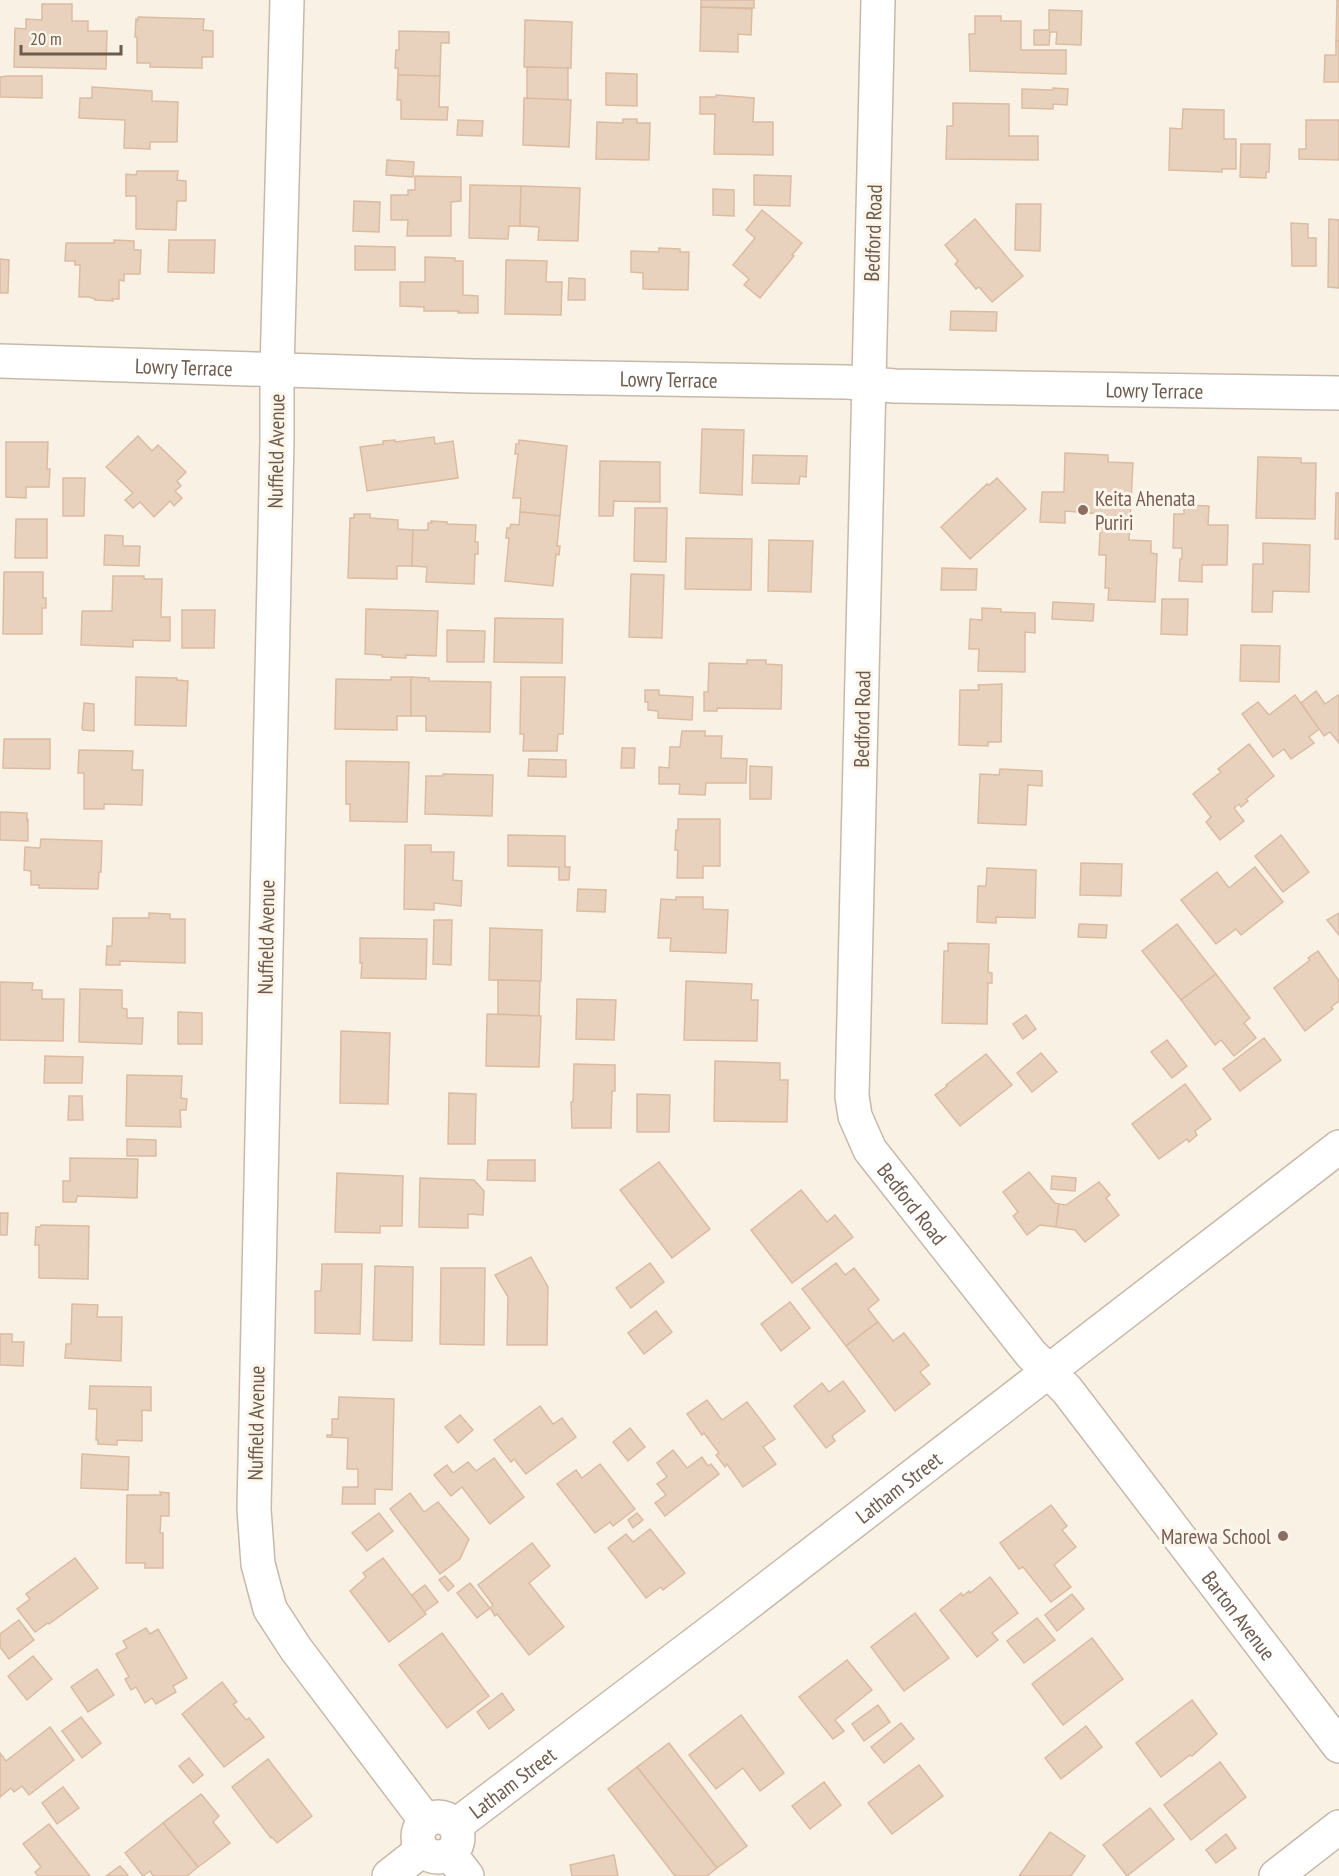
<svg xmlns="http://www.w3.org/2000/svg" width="1339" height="1876" font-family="'PT Sans Narrow',sans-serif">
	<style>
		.building { fill: #e8d2bd; stroke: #dbbca2; stroke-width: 1.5 }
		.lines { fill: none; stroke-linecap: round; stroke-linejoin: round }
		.street-casing { stroke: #c6b9aa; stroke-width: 36 }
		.secondary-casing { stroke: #c8b9a8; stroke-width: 36 }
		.street { stroke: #fff; stroke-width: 33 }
		.secondary { stroke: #fff; stroke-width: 33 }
		.education-dot { fill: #8d6e63; stroke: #fcf6ea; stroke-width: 2 }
		.labels { text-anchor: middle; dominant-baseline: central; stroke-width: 6; stroke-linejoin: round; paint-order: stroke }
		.street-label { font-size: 21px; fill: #6e5b4d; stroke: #fcf6ea }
		.education-label { font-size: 21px; fill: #785e54; stroke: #fcf6ea; text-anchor: start }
	</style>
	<rect width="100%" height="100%" fill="#f9f2e4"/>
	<g class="building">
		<path d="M701 0H754V8L701 7Z"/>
		<path d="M1337 0H1339V41H1336Z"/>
		<path d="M42 4H72V21H88V31H107L106 69 14 67 15 28 26 29V19L42 20Z"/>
		<path d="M701 7 752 9 751 35 738 34V52L700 51Z"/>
		<path d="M1049 10 1082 11 1081 45 1056 44 1057 32H1050L1049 45H1034V30H1049Z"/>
		<path d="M975 16H1001V21H1021V50H1066V74L970 71 969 34H975Z"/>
		<path d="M138 17 204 19 203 30 213 31V57H202V68L150 67V63H137V37H135L136 19 138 20Z"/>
		<path d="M525 20 572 22 571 68 524 67Z"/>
		<path d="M399 31 449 32V43H441L440 76 398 75V68H395L396 50H399Z"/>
		<path d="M1336 41H1339V82H1324L1325 55H1336Z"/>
		<path d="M527 67 568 68V100L527 99Z"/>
		<path d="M606 73 637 74V106L606 105Z"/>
		<path d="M398 75 440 76 439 107H448L447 120 401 119V100H397Z"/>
		<path d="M8 76H42V98L0 97V77Z"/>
		<path d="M92 87 152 91V101L178 102 177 142H150V149L124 148 125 120 79 118 80 98H92Z"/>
		<path d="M1053 88 1068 89 1067 105 1053 104V109L1022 108V89L1053 90Z"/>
		<path d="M716 95 754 98 753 122H773V155L714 154 715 114H700V97H716Z"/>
		<path d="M524 98 571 100 569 147 523 145Z"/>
		<path d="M953 103 1009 104V136H1038V160L946 159 947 126H953Z"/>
		<path d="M1183 109 1224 110V139H1236V169H1222V172L1169 170 1170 128 1182 129Z"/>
		<path d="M623 119H637V123H650L649 160 596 159 597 122 623 123Z"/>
		<path d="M458 120 483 121 482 136 457 135Z"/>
		<path d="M1306 120H1339V160L1299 159V149H1306Z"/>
		<path d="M1241 144H1270L1269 172H1266V178L1240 177Z"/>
		<path d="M387 160 414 162 413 177 386 175Z"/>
		<path d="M137 171H178L177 180 186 181V201H177L176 230 136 229V196H126V174L136 175Z"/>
		<path d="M754 175 791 176 790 206 754 205Z"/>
		<path d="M415 176 461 177V201L451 202V236H407L408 220H391V195H408V190H415Z"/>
		<path d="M470 185 521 186 520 226H509L508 239 469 238Z"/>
		<path d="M521 186 580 188 578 241 538 240 539 227 520 226Z"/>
		<path d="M713 189 734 190V216L713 215Z"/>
		<path d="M354 201 380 202 379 232 353 231Z"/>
		<path d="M1016 204H1041L1040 251 1015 250Z"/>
		<path d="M762 210 802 243 792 255 794 256 760 298 744 285 749 279 733 265 755 238 746 230Z"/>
		<path d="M975 219 1023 276 992 302 979 287 976 289 955 264 958 261 945 245Z"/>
		<path d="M1329 219 1339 220V288L1328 287Z"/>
		<path d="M1291 223 1308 224V238H1316V266H1292Z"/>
		<path d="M114 240 134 241V250H141L140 274H124V281L119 280V299H112L113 301 95 300V299L89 297H79L80 265H75V261H65L66 243H114Z"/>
		<path d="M169 240H215L214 273 168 272Z"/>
		<path d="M355 246 395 247V270H355Z"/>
		<path d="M659 248 680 249V252H689L688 290 643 289V273L631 272V251L659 252Z"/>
		<path d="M425 257 455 258V261H463V295L478 296V313H458L459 311H424V307L400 306V282H425Z"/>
		<path d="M0 259 9 260 8 293H0Z"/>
		<path d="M506 260 547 261 546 282H562L561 315 505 314Z"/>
		<path d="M569 278 585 279V300H568Z"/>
		<path d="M951 311 997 312 996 331 950 330Z"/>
		<path d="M702 429 744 430 742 495 700 493Z"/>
		<path d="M138 436 152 451 158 445 186 472 177 481 181 486 175 491 182 498 174 506 170 501 154 517 140 502 133 508 125 500 133 493 106 467Z"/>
		<path d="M434 437 435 444 453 441 458 478 367 491 360 447 383 444V441L395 440V442Z"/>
		<path d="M519 440 567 446 560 516 520 512 521 498H513L518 454H515L516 444H519Z"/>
		<path d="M6 442H48L47 469H50L49 487H26V498L6 497Z"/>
		<path d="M1065 453 1108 455V462L1133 463 1129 540 1151 541V553L1157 554 1155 602 1108 600 1109 588H1105L1106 555H1099L1101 514 1065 511V523L1040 522 1042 492H1064Z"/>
		<path d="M753 455 807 456 806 477 800 476 799 484 752 483Z"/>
		<path d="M1258 457 1301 458V463H1316L1315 519 1256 518Z"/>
		<path d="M600 461 660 462V502L614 501 613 516H599Z"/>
		<path d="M63 478H85L84 516H63Z"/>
		<path d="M997 478 1026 509 970 559 941 527 987 484 989 485Z"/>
		<path d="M1336 493H1339V539H1335Z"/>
		<path d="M1184 505 1209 506 1208 525H1228L1227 565H1202V582L1179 581 1180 559H1182V548H1173L1174 514H1184Z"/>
		<path d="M635 508H667L666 562 634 561Z"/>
		<path d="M520 512 560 516 557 546H560L559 555 556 554 553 586 505 581 509 538H506L507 528H510L511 524 519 525Z"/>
		<path d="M354 514H370V518L398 520V529L413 530 412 566H397V579L348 578 350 518H354Z"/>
		<path d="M16 519H47V558H15Z"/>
		<path d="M431 521 447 522V524L476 525 475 542H478V554H475L474 584 426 582 427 567 412 566 413 530H428V523H432Z"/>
		<path d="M105 535 123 536V546H140L139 566 104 565Z"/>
		<path d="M686 538 752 539 751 590 685 589Z"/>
		<path d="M769 540 813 541 811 592 768 591Z"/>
		<path d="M1263 543 1310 545 1309 592 1273 591 1272 612H1252L1253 564H1263Z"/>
		<path d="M942 568 977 569 976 590H941Z"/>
		<path d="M4 572H43V598H46V608H42V634H3Z"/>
		<path d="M631 574 664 575 662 638 629 637Z"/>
		<path d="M113 576H144V579H162L161 617H170V641L133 640V647L81 645 82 611H112Z"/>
		<path d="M1162 599H1188L1187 635 1161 634Z"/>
		<path d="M1053 602 1094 604 1093 621 1052 619Z"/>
		<path d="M982 608 1001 609V612L1035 613V633L1025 632V672L978 671 979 649H969L970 619 982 620Z"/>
		<path d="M366 609 438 611 436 656 406 655V658L382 657V655L365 654Z"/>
		<path d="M182 610H215L214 648H182Z"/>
		<path d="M495 618 563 619 562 663 494 662Z"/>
		<path d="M447 630 485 631 484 662H447Z"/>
		<path d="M1241 645 1280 646 1279 682 1240 681Z"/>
		<path d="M747 660H766V664L782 665 781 709 717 708V711H704V692H708L709 663 747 664Z"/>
		<path d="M136 677 177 678V680L188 681 186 726 135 725Z"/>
		<path d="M391 677H411V716H397V730L335 729 336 679 391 680Z"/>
		<path d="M411 677 429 678V681L491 682 490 732 426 731V716H411Z"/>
		<path d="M521 677H565L563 734H558L557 751H523L524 734H520Z"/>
		<path d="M1002 684 1001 742H988V746L959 745 960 690H979L978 685Z"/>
		<path d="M645 690H659V695L693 697 692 720 658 718V711L648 710V702H645Z"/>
		<path d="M1316 691 1325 704 1338 695 1339 697V743L1330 732 1324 736 1301 703Z"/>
		<path d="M1295 695 1319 729 1309 737 1314 743 1291 759 1284 749 1273 757 1242 714 1258 702 1269 715Z"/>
		<path d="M84 703 94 704V731L83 730 82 728Z"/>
		<path d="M682 731H705V736H722L721 758 747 759 746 783H706L705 795 679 794 680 784H659V767L669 768 670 747H680Z"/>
		<path d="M4 739H50V769L3 768Z"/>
		<path d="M1249 744 1274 776 1246 799 1248 801 1241 807 1239 804 1234 808 1244 821 1220 840 1206 822 1211 817 1193 794 1221 772 1218 769Z"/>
		<path d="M622 748H635L634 768H621Z"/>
		<path d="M79 750 133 751 132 770H143L142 805 104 804V809H84V773H78Z"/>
		<path d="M529 759 566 760V777L528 776Z"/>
		<path d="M346 761 409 762 407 822 350 821V804H346Z"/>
		<path d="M750 766 772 767 771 799H750Z"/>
		<path d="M1000 769 1042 771V786L1028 785 1026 825 978 823 980 774 999 775Z"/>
		<path d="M443 774 493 775 492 816 425 814 426 776H443Z"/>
		<path d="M0 812 27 813V821L28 820V841L0 840Z"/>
		<path d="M678 819H720V866H703V878H677L678 850H675L676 830H678Z"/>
		<path d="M508 835 565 836V867H570L569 880H559V867L508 866Z"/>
		<path d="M1281 835 1309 872 1283 892 1255 856Z"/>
		<path d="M41 839 102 841 101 872H99L98 889 39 888V885H31V871L24 870 25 847 40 848Z"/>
		<path d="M405 845H431V852H454L453 880 462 881 461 906 434 903V910L404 909Z"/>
		<path d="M1081 863 1122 864 1121 896 1080 895Z"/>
		<path d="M1255 867 1283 902 1241 935 1236 929 1216 944 1181 900 1217 872 1229 888Z"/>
		<path d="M987 868 1036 870 1035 918 996 917V923L977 922 978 886H986Z"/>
		<path d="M578 889 606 890 605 912 577 911Z"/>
		<path d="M676 897H703V909L728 910 726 953 670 951 671 938H658L661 899 676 900Z"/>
		<path d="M149 913 170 914V919H185V963L120 961V965H106L107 946H112L113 918H149Z"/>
		<path d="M1339 913V935L1327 920Z"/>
		<path d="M434 920H452L451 965 433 964Z"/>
		<path d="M1079 924 1107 925 1106 938 1078 937Z"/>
		<path d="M1177 924 1216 974 1181 1000 1142 951Z"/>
		<path d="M490 928 542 930 541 981 489 980Z"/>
		<path d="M360 938 427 939 426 979 361 978 362 963H360Z"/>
		<path d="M948 943 989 944 988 972 992 973V983H988L987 1024 942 1023 944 951H948Z"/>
		<path d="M1318 951 1339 981V1001L1331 1007 1333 1009 1305 1031 1274 988 1310 960 1308 958Z"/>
		<path d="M1216 974 1250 1018 1244 1023 1256 1038 1234 1056 1221 1040 1215 1045 1181 1000Z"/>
		<path d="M498 980 540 981 539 1016 498 1014Z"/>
		<path d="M686 981 752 984 751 1000H758L757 1041 684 1040Z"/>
		<path d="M0 982 33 983 32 990H42V999H64L63 1041 0 1040Z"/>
		<path d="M80 989 122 990V1008L127 1009V1018H143L142 1044 79 1042Z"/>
		<path d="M577 999 616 1000 614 1040 576 1039Z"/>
		<path d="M178 1012 202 1013V1044H178Z"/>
		<path d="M487 1014 541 1016 539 1067 486 1066Z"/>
		<path d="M1026 1015 1036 1029 1023 1039 1013 1024Z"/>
		<path d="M341 1031 390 1033 388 1104 340 1103Z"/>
		<path d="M1264 1038 1281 1060 1240 1091 1223 1069Z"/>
		<path d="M1167 1040 1187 1066 1172 1078 1151 1052Z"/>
		<path d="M1041 1053 1057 1072 1032 1092 1017 1073Z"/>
		<path d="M986 1054 1012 1085 960 1126 935 1095 947 1086 946 1085Z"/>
		<path d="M45 1056 83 1057 82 1083H44Z"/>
		<path d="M715 1061 780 1063V1080H788L787 1122 714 1121Z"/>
		<path d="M574 1064 615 1065V1091H612L611 1128H572L571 1102H573Z"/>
		<path d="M127 1075 182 1076 181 1098 187 1099 186 1110H180L181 1127 126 1126Z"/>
		<path d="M1185 1084 1211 1119 1195 1131 1197 1135 1189 1142 1187 1139 1159 1159 1132 1124Z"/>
		<path d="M449 1093 476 1094 475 1144H448Z"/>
		<path d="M637 1094 670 1095 669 1132H637Z"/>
		<path d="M69 1096H82L83 1120H68Z"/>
		<path d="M127 1139 156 1140V1156H127Z"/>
		<path d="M70 1158 138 1159 137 1198 77 1196 76 1202H63V1181H70Z"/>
		<path d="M488 1160H535V1181L487 1180Z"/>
		<path d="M659 1162 710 1229 672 1258 620 1190Z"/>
		<path d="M1029 1172 1055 1203 1059 1204 1056 1227 1040 1225 1027 1235 1013 1216 1018 1212 1003 1192Z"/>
		<path d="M337 1173 403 1176 402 1226H380V1233L335 1232Z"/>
		<path d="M1052 1176 1076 1178 1075 1191 1051 1189Z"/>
		<path d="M420 1178 474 1180 484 1191 483 1215 468 1214V1228L419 1227Z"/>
		<path d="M1099 1182 1110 1195 1106 1198 1119 1215 1085 1242 1075 1230 1056 1227 1059 1204 1066 1205Z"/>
		<path d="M801 1190 827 1222 835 1215 853 1237 792 1283 751 1230Z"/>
		<path d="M0 1213H8L7 1235H0Z"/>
		<path d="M41 1225 89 1226 88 1279 39 1278V1245H35L36 1227H40Z"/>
		<path d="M531 1257 548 1287 547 1345H507L508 1297 495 1275Z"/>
		<path d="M650 1263 664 1282 631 1308 616 1288Z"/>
		<path d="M836 1263 845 1275 854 1268 879 1300 868 1309 878 1322 846 1346 802 1289Z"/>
		<path d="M322 1264H362L360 1334 315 1333V1291H321Z"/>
		<path d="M375 1266 413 1267 412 1341 373 1340Z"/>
		<path d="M441 1268H485L484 1345 440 1344Z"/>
		<path d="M790 1302 810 1328 781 1351 761 1324Z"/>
		<path d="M72 1304 98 1305 97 1317H122L121 1361 65 1358 66 1344H71Z"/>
		<path d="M656 1311 672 1332 644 1354 628 1333Z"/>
		<path d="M878 1322 893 1341 904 1333 929 1365 920 1372 930 1384 895 1411 846 1346Z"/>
		<path d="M0 1334H12V1342H24L23 1366 0 1365Z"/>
		<path d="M843 1381 865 1411 832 1436 835 1441 826 1448 794 1406 822 1383 829 1392Z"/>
		<path d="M90 1386 151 1387V1411L142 1410V1441L117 1440V1445L98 1444V1440H96L97 1409H89Z"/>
		<path d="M339 1397 394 1399 392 1490 375 1489V1504H342L343 1487H358V1469H347L348 1438 327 1437V1435H332V1419H338Z"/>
		<path d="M707 1400 722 1420 747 1402 775 1439 763 1447 776 1464 743 1487 727 1464 725 1467 716 1455 719 1453 704 1433 702 1435 687 1414Z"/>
		<path d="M540 1406 553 1424 562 1418 576 1437 526 1474 514 1459 511 1462 494 1440Z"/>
		<path d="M460 1415 473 1430 458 1443 445 1427Z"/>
		<path d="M630 1428 645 1447 628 1461 613 1442Z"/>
		<path d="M673 1450 687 1468 702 1457 708 1466 711 1464 719 1474 665 1516 655 1503 666 1495 657 1484 667 1477 657 1463Z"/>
		<path d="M82 1454 129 1457 128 1490 81 1488Z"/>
		<path d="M494 1458 524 1497 490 1524 462 1487 451 1496 434 1475 447 1465 453 1473 468 1462 476 1471Z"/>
		<path d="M600 1464 635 1509 613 1526 610 1522 595 1533 557 1484 576 1470 582 1478Z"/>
		<path d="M160 1492 169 1493V1516H161L160 1533H163V1568H145V1563H126L127 1495H161Z"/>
		<path d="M410 1493 424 1512 438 1502 469 1539 460 1559 440 1574 390 1509Z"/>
		<path d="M1051 1505 1067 1526 1062 1530 1076 1547 1054 1565 1071 1587 1051 1602 1023 1567 1019 1569 1000 1543Z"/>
		<path d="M379 1513 393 1531 367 1551 352 1533Z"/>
		<path d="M637 1513 643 1520 633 1528 628 1520Z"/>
		<path d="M650 1529 685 1573 663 1590 661 1587 646 1598 608 1548 626 1534 633 1542Z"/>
		<path d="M532 1543 550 1566 529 1583 564 1627 529 1655 497 1614 495 1616 490 1608 493 1605 478 1585Z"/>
		<path d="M75 1558 98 1588 49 1624 48 1623 35 1632 17 1609 30 1599 26 1594Z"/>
		<path d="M383 1558 426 1614 389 1642 350 1591 366 1577 363 1573Z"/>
		<path d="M445 1576 454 1586 448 1591 439 1580Z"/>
		<path d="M990 1577 1018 1613 992 1633 998 1640 977 1657 940 1610 961 1593 963 1596 969 1591 970 1593Z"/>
		<path d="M470 1583 490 1608 477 1618 457 1593Z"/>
		<path d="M425 1585 438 1602 424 1612 412 1595Z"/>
		<path d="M1072 1594 1084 1609 1057 1631 1045 1615Z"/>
		<path d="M915 1613 949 1658 904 1691 871 1647Z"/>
		<path d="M1037 1618 1055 1640 1024 1663 1007 1641Z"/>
		<path d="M19 1620 34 1640 9 1659 0 1647V1634Z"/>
		<path d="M146 1628 150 1634 158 1629 187 1678 173 1686 176 1692 156 1704 152 1698 145 1703 136 1687 131 1690 125 1679 129 1677 116 1654 127 1648 123 1641Z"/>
		<path d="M442 1633 489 1696 447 1728 399 1665Z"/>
		<path d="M1092 1638 1123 1679 1063 1725 1032 1684Z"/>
		<path d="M33 1656 52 1679 27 1700 8 1676Z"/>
		<path d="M847 1660 872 1690 835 1720 844 1731 833 1739 799 1697Z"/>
		<path d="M97 1669 114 1695 88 1712 71 1687Z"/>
		<path d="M222 1682 237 1702 233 1704 246 1720 249 1718 264 1737 224 1767 182 1714Z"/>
		<path d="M502 1693 514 1710 489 1729 477 1712Z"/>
		<path d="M1192 1700 1217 1734 1192 1756 1190 1755 1161 1777 1136 1743Z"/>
		<path d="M878 1705 890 1722 864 1741 852 1724Z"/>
		<path d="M741 1715 784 1773 760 1791 743 1768 716 1789 689 1755Z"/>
		<path d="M81 1717 101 1743 82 1758 62 1731Z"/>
		<path d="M901 1723 914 1739 884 1763 871 1747Z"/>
		<path d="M1086 1726 1102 1747 1061 1779 1045 1758Z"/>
		<path d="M50 1727 74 1760 29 1795 22 1786 14 1792 11 1788 0 1797V1753L6 1761Z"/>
		<path d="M669 1743 747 1846 717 1868 637 1767Z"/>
		<path d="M189 1758 203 1775 193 1783 179 1766Z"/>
		<path d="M268 1759 312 1816 277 1843 272 1837 271 1838 232 1787Z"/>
		<path d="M1220 1762 1246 1797 1191 1840 1164 1805Z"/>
		<path d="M919 1765 943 1796 892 1834 868 1803Z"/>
		<path d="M637 1767 717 1868 707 1876H675L608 1789Z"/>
		<path d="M824 1782 841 1805 810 1829 792 1806Z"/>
		<path d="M63 1787 79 1808 57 1824 42 1803Z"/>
		<path d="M201 1794 219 1816 213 1822 230 1843 198 1867 163 1823Z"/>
		<path d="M1150 1808 1174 1839 1127 1876 1103 1845Z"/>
		<path d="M163 1823 198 1867 187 1876H153L150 1871 143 1876 125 1853Z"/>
		<path d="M49 1824 90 1876H38L35 1872 41 1867 23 1844Z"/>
		<path d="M1050 1832 1085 1856 1071 1876H1019Z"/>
		<path d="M1226 1834 1236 1848 1216 1863 1206 1850Z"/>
		<path d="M614 1855 618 1876H572L570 1865Z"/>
		<path d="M120 1866 128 1875 126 1876H106Z"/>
	</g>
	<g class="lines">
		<defs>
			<g id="street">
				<path d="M287 0 277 370V439L254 1509 258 1564 270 1609 296 1649 426 1821"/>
				<path id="s1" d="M878 0 853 1057 852 1096 855 1116 870 1150 1031 1354 1067 1390 1339 1746"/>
				<path id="s2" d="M0 361 473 376 847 382 895 386 1339 393"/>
				<path d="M450 1854 467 1876"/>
				<path d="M1276 1876 1339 1827"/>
			</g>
			<g id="secondary">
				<circle cx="438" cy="1837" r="20"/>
				<path id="s3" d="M455 1826 725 1621 1339 1147"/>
				<path d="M389 1876 422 1850"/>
			</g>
		</defs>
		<use href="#street" class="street-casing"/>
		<use href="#secondary" class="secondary-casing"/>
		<use href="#street" class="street"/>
		<use href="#secondary" class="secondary"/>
	</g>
	<g class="education-dot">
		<circle cx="1083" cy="510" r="6"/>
		<circle cx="1283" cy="1536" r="6"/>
	</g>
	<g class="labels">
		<g class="street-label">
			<text transform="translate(873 233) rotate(-88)">Bedford Road</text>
			<text stroke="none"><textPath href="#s2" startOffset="184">Lowry Terrace</textPath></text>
			<text stroke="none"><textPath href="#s2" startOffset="669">Lowry Terrace</textPath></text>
			<text stroke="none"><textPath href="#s2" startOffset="1155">Lowry Terrace</textPath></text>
			<text transform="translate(276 451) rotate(-89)">Nuffield Avenue</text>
			<text transform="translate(862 719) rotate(-89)">Bedford Road</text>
			<text transform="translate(266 937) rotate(-89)">Nuffield Avenue</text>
			<text stroke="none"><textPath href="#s1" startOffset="1222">Bedford Road</textPath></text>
			<text transform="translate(256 1423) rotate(-89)">Nuffield Avenue</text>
			<text stroke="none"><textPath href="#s3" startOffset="558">Latham Street</textPath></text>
			<text stroke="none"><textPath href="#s1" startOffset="1748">Barton Avenue</textPath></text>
			<text stroke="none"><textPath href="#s3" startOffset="72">Latham Street</textPath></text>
		</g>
		<g class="education-label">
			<text x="1095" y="498">Keita Ahenata<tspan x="1095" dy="24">Puriri</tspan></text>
			<text x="1271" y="1536" text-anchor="end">Marewa School</text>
		</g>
	</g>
	<path d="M21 45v9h100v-9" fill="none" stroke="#6e5b4d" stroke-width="3"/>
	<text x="30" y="45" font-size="18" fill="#6e5b4d" stroke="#fcf6ea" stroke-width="4.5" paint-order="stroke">20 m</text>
</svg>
